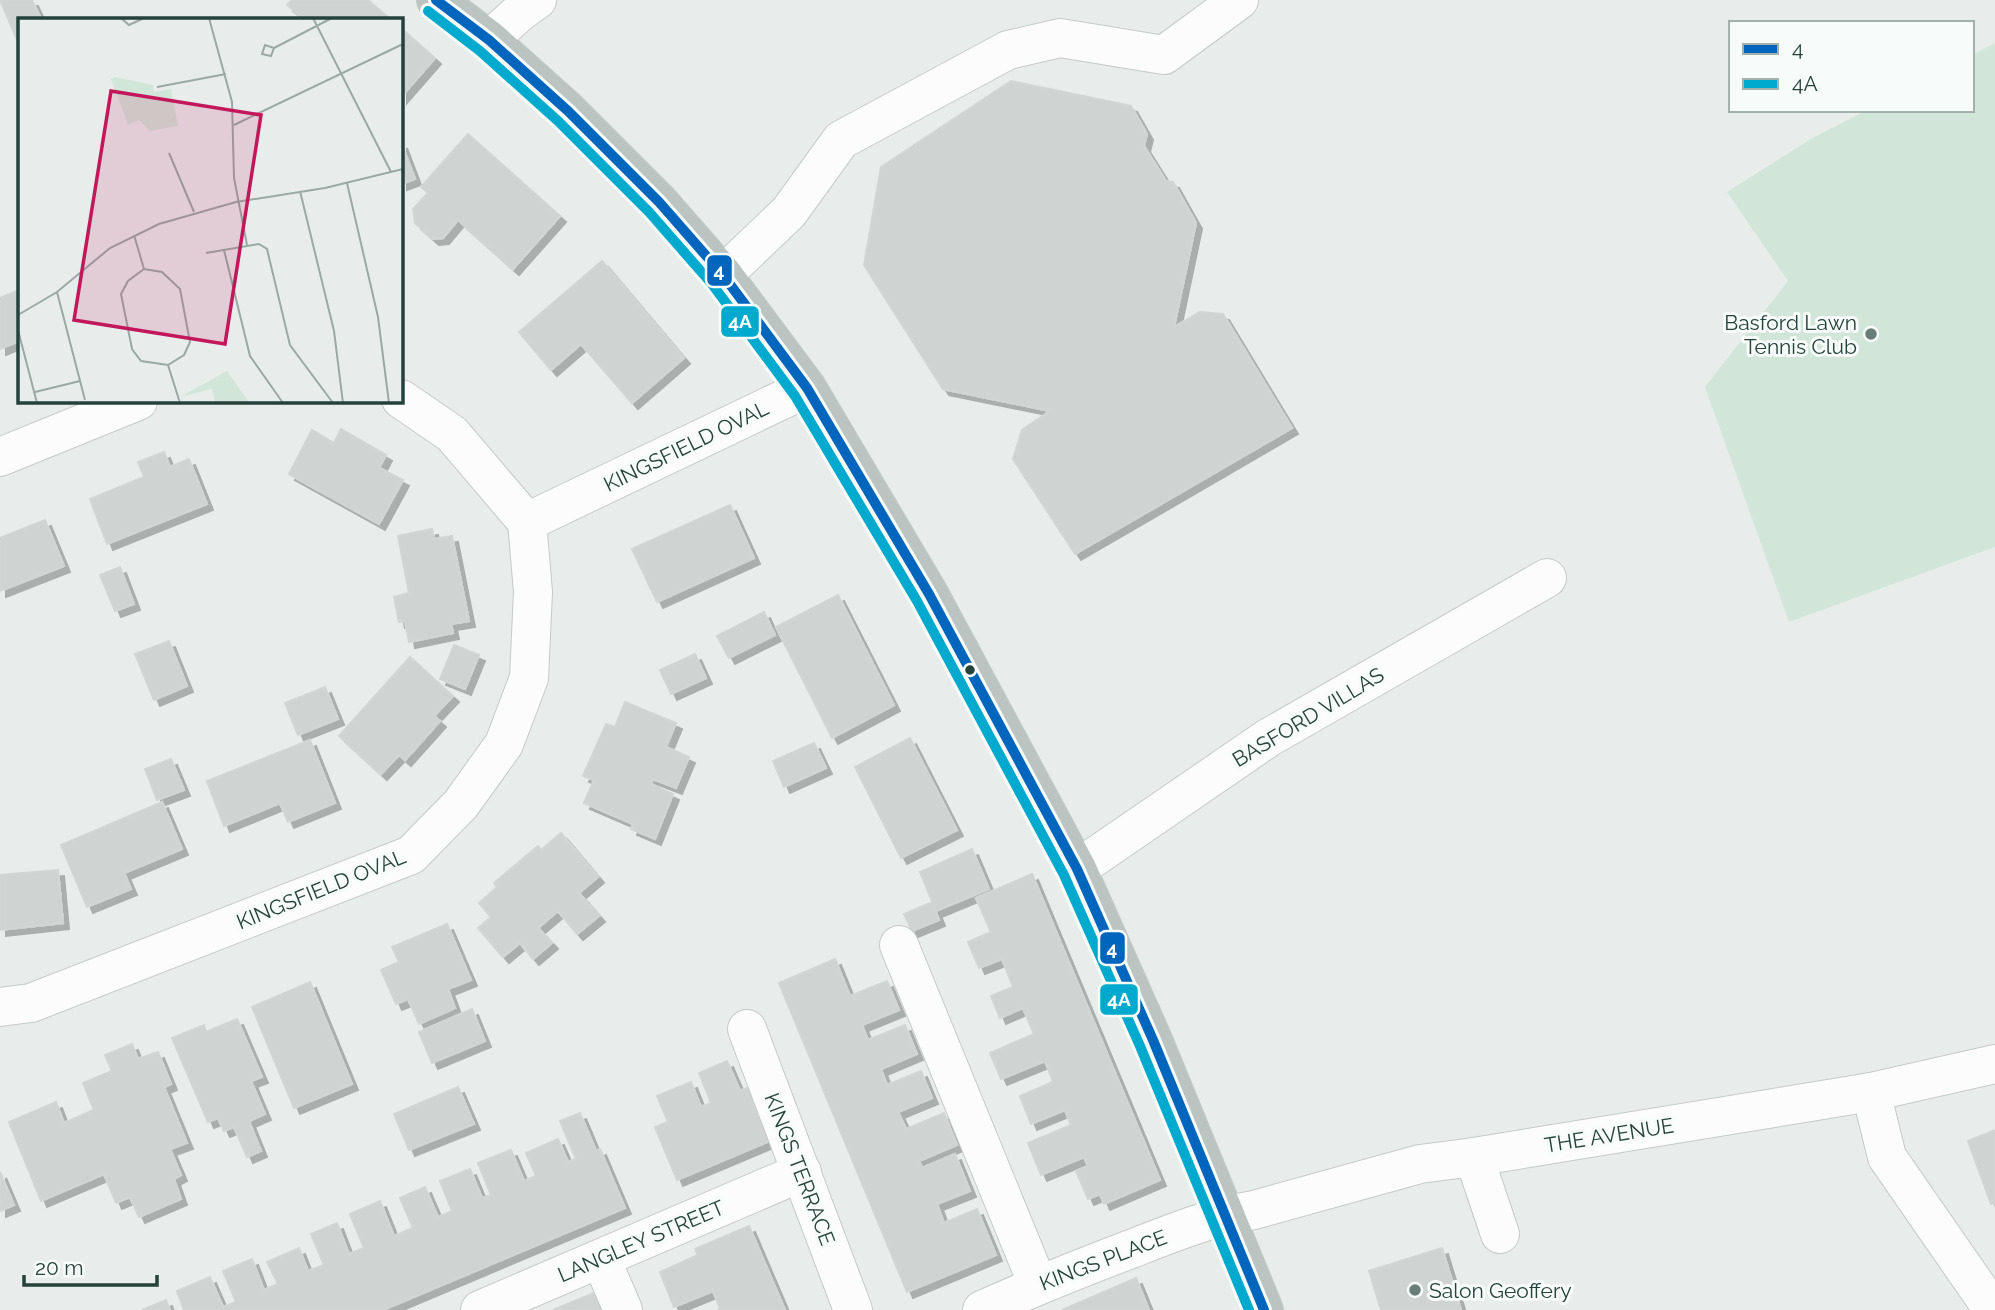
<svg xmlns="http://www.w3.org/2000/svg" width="1995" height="1310" font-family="Raleway,sans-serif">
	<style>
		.green { fill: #d1e6d8 }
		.building { fill: #cfd4d2; stroke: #d1d6d4; stroke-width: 2; filter: url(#shadow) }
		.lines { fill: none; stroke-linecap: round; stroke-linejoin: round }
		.minor-casing { stroke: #c5cac8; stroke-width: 40 }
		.highway-casing { stroke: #c3ccc9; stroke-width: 40 }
		.minor { stroke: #fcfcfc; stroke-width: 38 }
		.highway { stroke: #bcc4c2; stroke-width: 38 }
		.bus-1-casing { stroke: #f7fbf9; stroke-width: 16 }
		.bus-2-casing { stroke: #f7fbf9; stroke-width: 16 }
		.bus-1 { stroke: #0065bd; stroke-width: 10 }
		.bus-2 { stroke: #00a9ce; stroke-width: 10 }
		.poi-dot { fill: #697e78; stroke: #f7fbf9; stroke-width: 2.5 }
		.bus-dot { fill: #24423a; stroke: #f7fbf9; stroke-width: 2.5 }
		.labels { text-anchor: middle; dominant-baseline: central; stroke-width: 6; stroke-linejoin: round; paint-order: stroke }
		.poi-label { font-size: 21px; fill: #24423a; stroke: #f7fbf9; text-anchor: end }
		.street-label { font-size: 21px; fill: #24423a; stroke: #f7fbf9 }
		.inset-road { fill: none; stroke: #9aa9a4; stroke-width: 2 }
		.view { fill: #c2185b; fill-opacity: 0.15; stroke: #c2185b; stroke-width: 3.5 }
		.inset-edge { fill: none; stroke: #24423a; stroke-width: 3.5 }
		.line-badge { stroke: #f7fbf9; stroke-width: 2.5 }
		.badge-label { font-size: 19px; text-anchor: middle; font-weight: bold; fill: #fff }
	</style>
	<defs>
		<filter id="shadow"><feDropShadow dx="6" dy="6" stdDeviation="0" flood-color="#0004"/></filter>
	</defs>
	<rect width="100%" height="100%" fill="#e8edeb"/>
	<path class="green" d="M1995 43V547L1789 622 1705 387 1788 281 1727 192 1811 139 1867 110H1972V55Z"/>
	<g class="building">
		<path d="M0 0H32L41 19H19V44Z"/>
		<path d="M292 0H368L390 19H304L287 5Z"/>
		<path d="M401 28 435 58 401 97Z"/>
		<path d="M1011 81 1131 106 1147 134 1144 146 1166 181 1173 182 1196 223 1174 327 1200 312 1223 314 1292 428 1075 554 1013 459 1022 430 1050 411 943 389 864 265 881 167Z"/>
		<path d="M468 134 560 216 513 269 458 220 443 238 433 239 415 223 413 209 428 193 421 187Z"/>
		<path d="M401 142 415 179 401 184Z"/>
		<path d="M602 261 684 358 632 403 581 344 551 370 519 332Z"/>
		<path d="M19 290V341L0 349V298Z"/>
		<path d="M341 429 386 455 379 468 403 480 379 524 289 474 312 430 334 443Z"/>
		<path d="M164 452 170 467 189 459 207 504 107 544 90 499 144 477 138 462Z"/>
		<path d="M730 505 754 558 657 602 632 549Z"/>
		<path d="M45 520 64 566 0 591V538Z"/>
		<path d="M432 529 434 539 452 536 469 621 451 624 453 633 409 642 405 621 399 622 394 597 409 593 398 536Z"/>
		<path d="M120 567 134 604 115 611 100 575Z"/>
		<path d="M838 595 894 705 832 738 776 627Z"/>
		<path d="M764 612 775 635 729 658 717 636Z"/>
		<path d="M169 641 187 686 154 700 135 654Z"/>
		<path d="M454 645 479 655 465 689 440 679Z"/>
		<path d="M695 654 706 678 671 694 660 670Z"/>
		<path d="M410 657 453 696 434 716 440 721 405 760 399 755 381 774 339 736Z"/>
		<path d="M325 687 338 719 298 735 285 703Z"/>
		<path d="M625 702 676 723 666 747 689 757 676 788 653 779 651 784 673 794 655 839 631 829 633 824 584 803 594 780 583 776 606 724 615 727Z"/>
		<path d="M910 738 957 830 901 858 855 767Z"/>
		<path d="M310 740 335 803 288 822 280 803 224 826 207 781Z"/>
		<path d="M814 743 826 768 784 787 773 761Z"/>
		<path d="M171 759 184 790 157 800 145 769Z"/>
		<path d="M162 802 182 849 124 873 131 889 87 907 61 845Z"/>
		<path d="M561 833 598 877 579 893 599 916 577 934 558 911 538 928 552 943 533 959 520 943 503 957 478 928 491 917 479 903 497 887 494 883 538 846 541 850Z"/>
		<path d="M972 849 989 889 936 911 920 872Z"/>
		<path d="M58 870 63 923 0 930V875Z"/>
		<path d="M1032 874 1160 1180 1104 1204 1100 1194 1088 1199 1076 1171 1088 1166 1084 1157 1041 1175 1028 1143 1071 1125 1065 1110 1031 1124 1020 1096 1053 1082 1045 1061 1001 1079 990 1053 1034 1034 1023 1008 1000 1018 991 996 1013 987 1002 959 979 968 968 942 991 932 976 898Z"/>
		<path d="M932 902 939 920 912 931 904 914Z"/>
		<path d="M447 924 471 980 448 989 455 1008 419 1024 408 999 396 1004 381 970 399 962 392 947Z"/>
		<path d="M835 959 850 996 887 981 899 1010 862 1025 868 1040 905 1025 917 1054 881 1069 887 1085 921 1071 932 1098 898 1112 906 1129 944 1113 957 1145 919 1161 922 1168 955 1154 970 1191 937 1204 944 1223 977 1209 996 1255 907 1292 779 983Z"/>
		<path d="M310 982 352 1084 294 1108 252 1007Z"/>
		<path d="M472 1009 485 1041 432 1063 419 1032Z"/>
		<path d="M237 1019 262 1077 251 1081 265 1114 249 1121 261 1151 247 1157 234 1127 224 1131 218 1118 208 1122 172 1038 204 1025 206 1032Z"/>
		<path d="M132 1044 138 1059 158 1052 171 1084 164 1087 187 1143 170 1149 181 1175 174 1179 181 1199 139 1217 130 1197 116 1203 104 1174 41 1201 9 1122 56 1102 64 1123 94 1110 83 1083 112 1071 105 1055Z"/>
		<path d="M727 1061 740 1091 750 1087 772 1140 677 1180 655 1127 668 1122 657 1096 691 1082 701 1107 711 1103 699 1073Z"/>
		<path d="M458 1087 474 1124 409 1150 394 1114Z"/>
		<path d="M580 1113 596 1151 600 1149 625 1208 383 1310H184L177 1291 210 1277 223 1307 236 1302 223 1271 252 1259 264 1290 278 1284 267 1262 299 1248 308 1271 324 1265 311 1234 337 1223 349 1254 364 1248 350 1214 380 1201 394 1236 413 1228 400 1198 425 1187 438 1217 452 1211 440 1181 470 1169 482 1198 491 1195 478 1163 511 1150 524 1181 536 1176 526 1153 558 1139 568 1162 576 1159 560 1121Z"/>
		<path d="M1995 1130V1203L1991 1204 1968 1141Z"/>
		<path d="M0 1172 14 1205 0 1211Z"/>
		<path d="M749 1226 785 1310H718L720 1309 713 1291 674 1307 660 1272 698 1255 695 1249Z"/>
		<path d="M1442 1248 1461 1310H1381L1369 1271Z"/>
		<path d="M1136 1278 1149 1310H1062Z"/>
		<path d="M606 1288 615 1310H553Z"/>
		<path d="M166 1300 170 1310H142Z"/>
	</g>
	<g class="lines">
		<defs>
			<g id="minor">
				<path d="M489 40 520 12 537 0"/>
				<path d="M723 275 789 212 841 140 1008 50 1060 38 1164 55 1239 0"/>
				<path d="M0 457 138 401"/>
				<path d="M527 522 807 388"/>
				<path d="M1077 869 1268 738 1547 578"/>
				<path d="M899 945 1038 1285"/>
				<path d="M0 1007 31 1003 411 855 461 804 504 744 529 678 533 592 527 522 452 434 401 399"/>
				<path d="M747 1029 853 1310"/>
				<path d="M1871 1092 1887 1157 1993 1310"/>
				<path d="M1474 1157 1500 1234"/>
				<path d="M601 1259 623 1310"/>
				<path d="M480 1310 802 1172"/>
				<path d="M982 1310C1031 1288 1081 1268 1131 1249 1172 1233 1211 1217 1254 1210L1420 1164 1474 1157 1871 1092 1995 1064"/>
			</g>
			<path id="highway" d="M436 0 489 40 568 111 659 202 723 275 807 388 929 594 1077 869 1153 1040 1264 1310"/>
		</defs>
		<use href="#minor" class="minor-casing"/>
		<use href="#highway" class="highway-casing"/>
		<use href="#minor" class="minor"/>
		<use href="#highway" class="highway"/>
		<defs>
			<path id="bus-1" d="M436 0 489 40 568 111 659 202 723 275 807 388 929 594 1077 869 1153 1040 1264 1310"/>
			<path id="bus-2" d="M428 11 480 51 558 121 649 212 712 284 795 396 917 601 1064 875 1140 1046 1249 1310"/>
		</defs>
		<use href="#bus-1" class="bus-1-casing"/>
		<use href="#bus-2" class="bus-2-casing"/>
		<use href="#bus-1" class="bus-1"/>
		<use href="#bus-2" class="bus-2"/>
	</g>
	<g class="poi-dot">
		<circle cx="1871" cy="334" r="7"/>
		<circle cx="1415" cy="1290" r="7"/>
	</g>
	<circle class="bus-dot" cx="970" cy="670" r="6"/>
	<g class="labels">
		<g class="poi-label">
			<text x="1857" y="322">Basford Lawn<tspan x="1857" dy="24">Tennis Club</tspan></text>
			<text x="1429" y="1290" text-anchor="start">Salon Geoffery</text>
		</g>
		<g class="street-label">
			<text transform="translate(686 446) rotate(-26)">KINGSFIELD OVAL</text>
			<text transform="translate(1308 717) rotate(-31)">BASFORD VILLAS</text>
			<text transform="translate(321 889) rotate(-22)">KINGSFIELD OVAL</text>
			<text transform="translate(1609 1135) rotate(-9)">THE AVENUE</text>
			<text transform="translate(800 1169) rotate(69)">KINGS TERRACE</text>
			<text transform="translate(641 1241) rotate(-23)">LANGLEY STREET</text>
			<text transform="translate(1103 1260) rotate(-21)">KINGS PLACE</text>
		</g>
	</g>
	<g transform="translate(18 18)">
		<rect width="385" height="385" fill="#e8edeb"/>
		<path d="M97 59 135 67 136 74 153 71 160 108 132 113 121 102 110 107 93 61ZM209 353 231 384 197 385 194 371 162 379Z" fill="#d1e6d8"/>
		<path class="inset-road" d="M103 0 111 7 126 0M191 0 214 84 216 160 229 227M295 0 373 154M256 30 247 27 244 36 253 38 256 30 314 0M139 69 208 56M216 107 385 26M151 135 176 194M329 165 360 299 371 385M282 173 316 313 325 385M116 217 126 251M206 232 232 338 265 385M188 235 241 226 249 231 272 327 315 385M126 251 144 254 162 271 172 324 166 337 150 347 123 343 114 331 103 276 110 263ZM39 274 67 382M0 297 39 274 92 230 141 206 218 184 307 170 385 151M0 312 19 385M150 347 162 385M17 374 62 363"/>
		<path class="view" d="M93 73 243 97 207 326 56 302Z"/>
		<rect width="385" height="385" class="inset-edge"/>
	</g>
	<g class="line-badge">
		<rect x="706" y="254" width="27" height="33" rx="7" fill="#0065bd"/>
		<rect x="720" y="305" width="40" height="33" rx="7" fill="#00a9ce"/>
		<rect x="1099" y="931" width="27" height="34" rx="7" fill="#0065bd"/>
		<rect x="1099" y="983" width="40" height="33" rx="7" fill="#00a9ce"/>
	</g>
	<g class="badge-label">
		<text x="719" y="277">4</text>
		<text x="740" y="328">4A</text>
		<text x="1112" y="955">4</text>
		<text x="1119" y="1006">4A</text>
	</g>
	<rect x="1729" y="21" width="245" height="91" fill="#f7fbf9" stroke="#a3b1ad" stroke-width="2"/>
	<rect x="1743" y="44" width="35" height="10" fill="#0065bd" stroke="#a3b1ad" stroke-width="2"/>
	<text x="1792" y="56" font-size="21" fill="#24423a">4</text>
	<rect x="1743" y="79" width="35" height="10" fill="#00a9ce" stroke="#a3b1ad" stroke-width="2"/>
	<text x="1792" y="91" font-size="21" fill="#24423a">4A</text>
	<path d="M24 1275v10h133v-10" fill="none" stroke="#24423a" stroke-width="3.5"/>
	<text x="35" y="1275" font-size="21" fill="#24423a" stroke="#f7fbf9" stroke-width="5" paint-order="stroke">20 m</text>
</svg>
